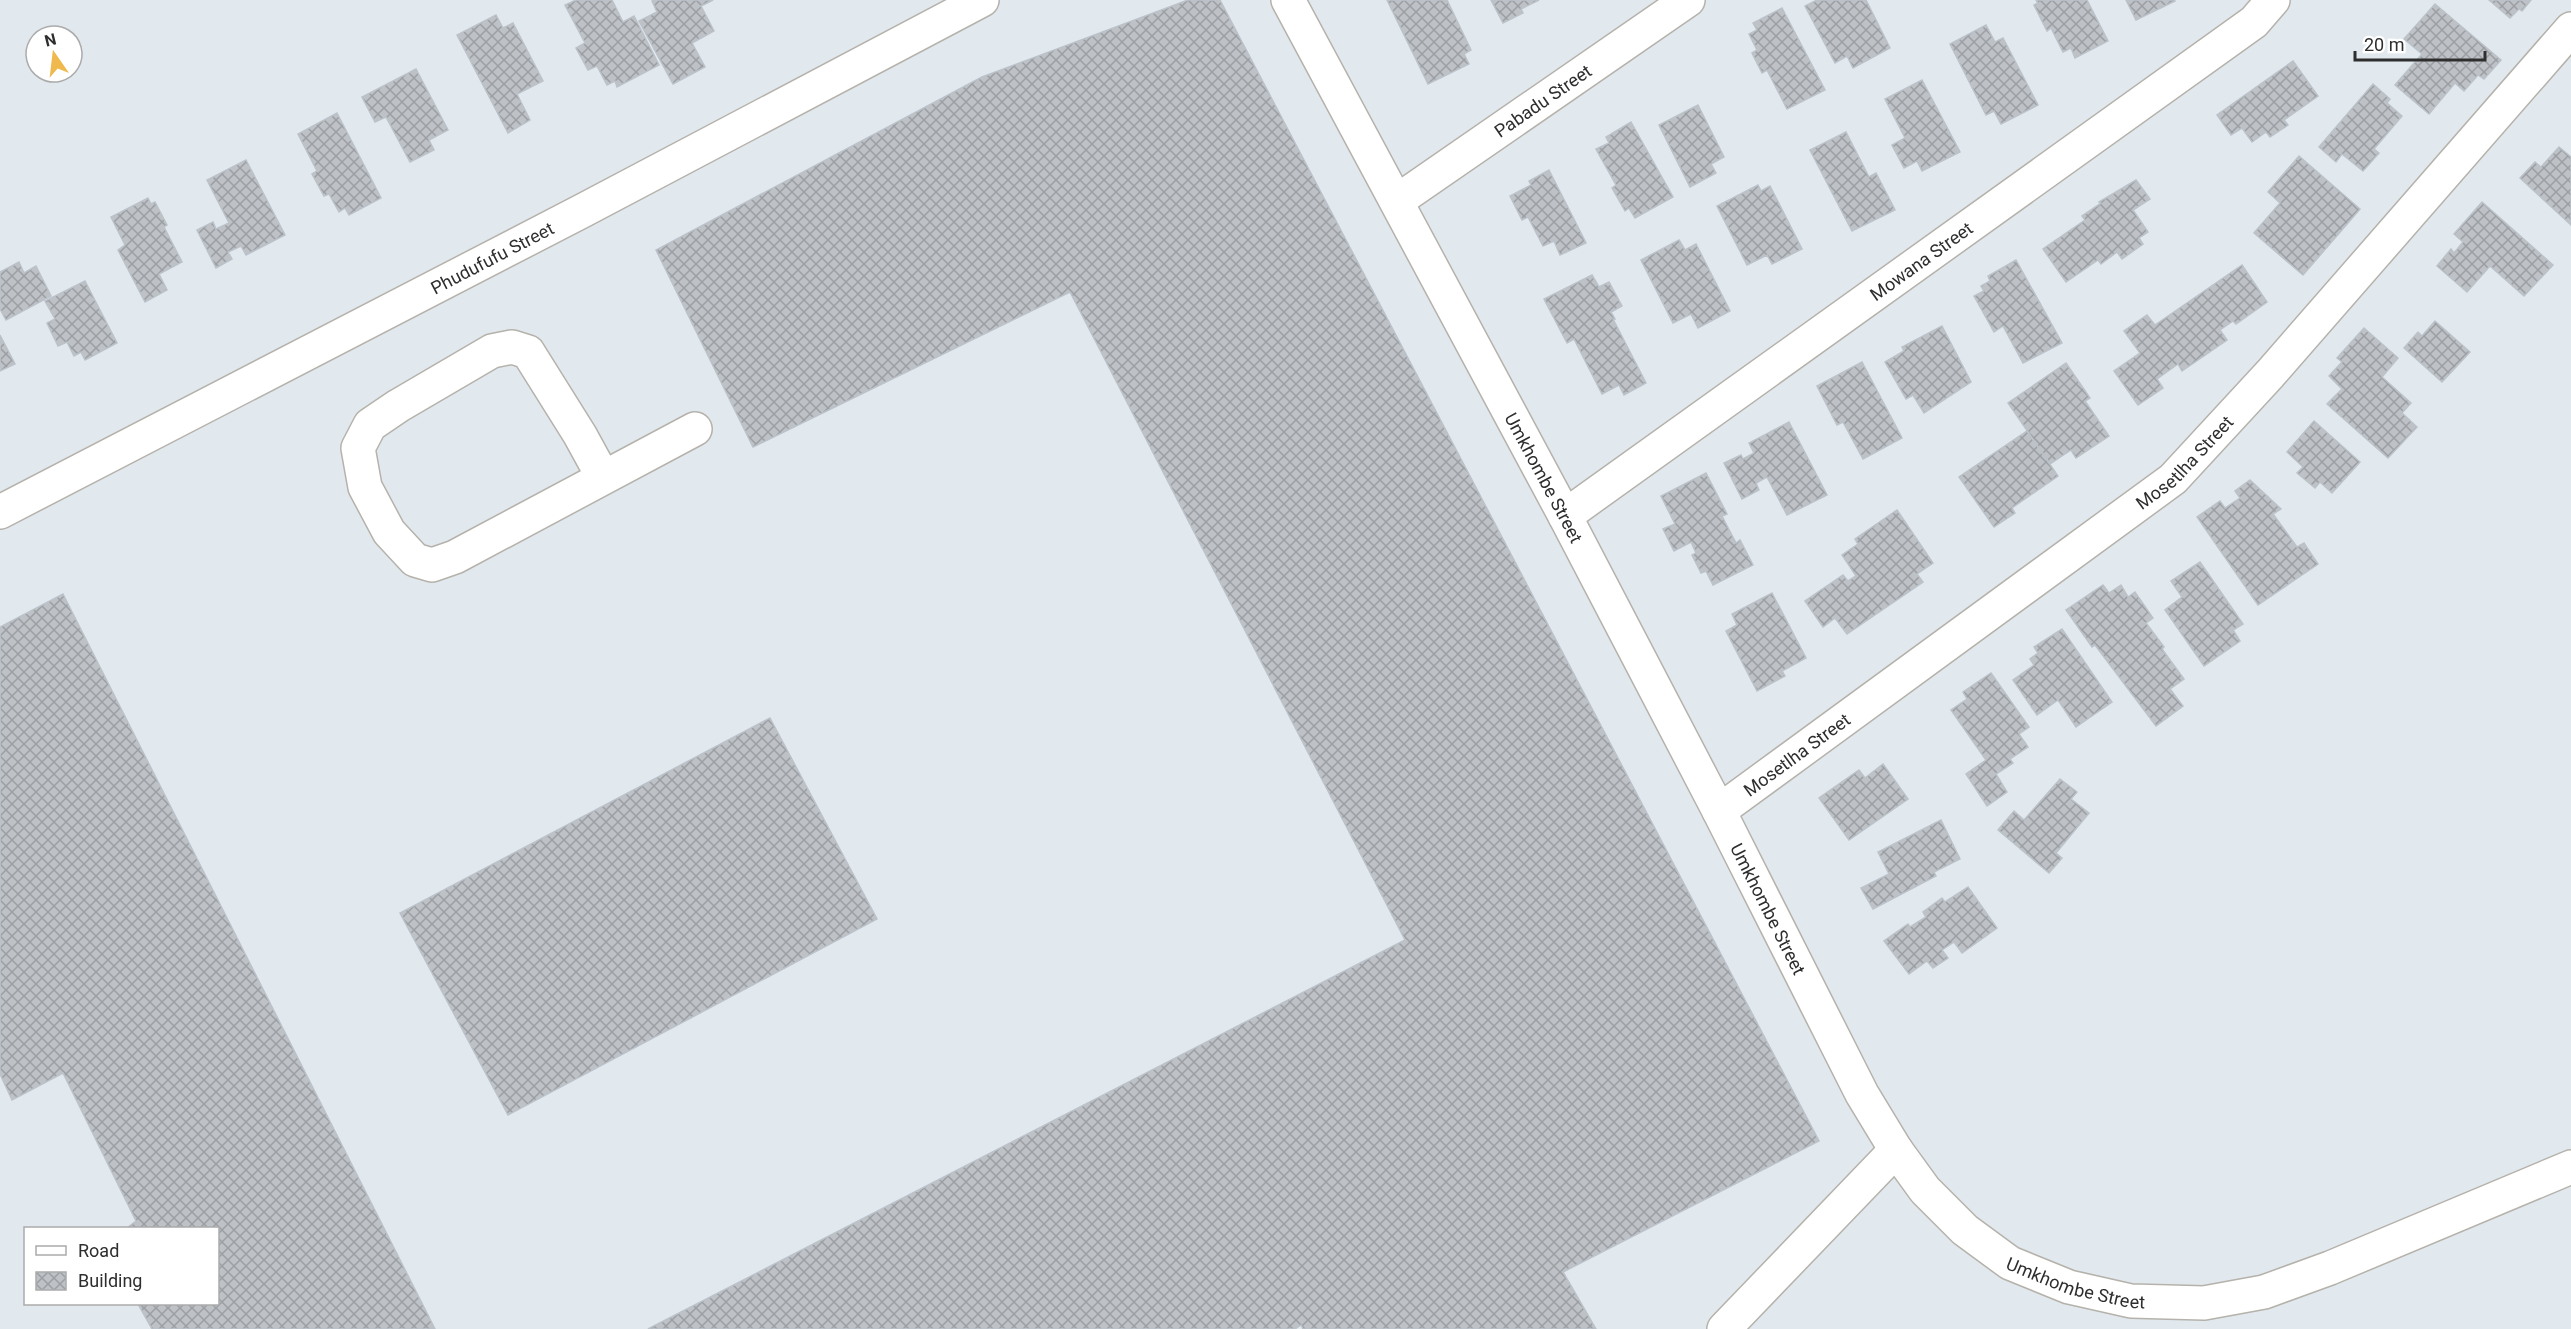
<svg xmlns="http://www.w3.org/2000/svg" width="2571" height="1329" font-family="Roboto,sans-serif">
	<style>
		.building { fill: url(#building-cross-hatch); stroke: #bbc2ca; stroke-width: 1.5 }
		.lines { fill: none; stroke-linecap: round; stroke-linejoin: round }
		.minor-casing { stroke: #b5b2ab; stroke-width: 36 }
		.minor { stroke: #fff; stroke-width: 33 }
		.labels { text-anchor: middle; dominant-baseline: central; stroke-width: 6; stroke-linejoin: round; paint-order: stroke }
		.street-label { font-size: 18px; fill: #2e2e2e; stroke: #fff }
	</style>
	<defs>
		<pattern id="building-cross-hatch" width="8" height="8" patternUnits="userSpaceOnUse" patternTransform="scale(1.5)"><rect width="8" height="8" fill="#bec2c7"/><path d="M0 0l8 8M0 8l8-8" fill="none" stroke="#9b9ea2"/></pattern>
	</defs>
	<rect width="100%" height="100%" fill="#e2e9ee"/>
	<g class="building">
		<path d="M576 0H612L623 22 634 16 659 65 617 87 615 81 607 85 597 66 588 70 576 48 585 43 565 5Z"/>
		<path d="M654 0H713L701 6 714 31 692 43 705 67 673 84 639 21 657 12 652 1Z"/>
		<path d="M1188 0H1220L1819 1141 1563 1272 1596 1329H1303L1301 1325 1295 1329H648L1405 940 1070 292 753 447 656 250 982 77Z"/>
		<path d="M1387 0H1447L1471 50 1464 54 1469 64 1428 84Z"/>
		<path d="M1491 0H1539L1521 9 1523 13 1503 23Z"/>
		<path d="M1817 0H1866L1890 48 1853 68 1847 56 1835 63 1805 6Z"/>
		<path d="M2036 0H2087L2108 41 2075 58 2071 48 2063 52 2051 28 2047 31 2034 5 2038 3Z"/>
		<path d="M2126 0H2174L2175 1 2136 20Z"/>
		<path d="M2489 0H2531L2522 11 2519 9 2510 18Z"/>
		<path d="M2435 4 2501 60 2484 79 2478 75 2464 91 2455 83 2429 114 2395 85 2422 54 2404 39Z"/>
		<path d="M1782 8 1825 90 1787 109 1767 70 1762 73 1752 53 1757 50 1749 34 1757 30 1753 23Z"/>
		<path d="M496 15 503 28 513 23 543 81 517 94 530 120 508 133 457 35Z"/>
		<path d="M1986 25 1995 42 2003 38 2038 105 2001 124 1994 111 1986 115 1950 44Z"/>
		<path d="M2293 61 2318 96 2284 120 2288 125 2270 137 2266 132 2252 142 2242 128 2231 135 2217 115Z"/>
		<path d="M416 69 448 130 429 140 434 150 410 162 386 117 375 122 362 97Z"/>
		<path d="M1922 80 1960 152 1922 171 1917 161 1904 168 1892 145 1905 138 1885 99Z"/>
		<path d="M2373 84 2390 99 2387 103 2402 116 2374 149 2379 153 2363 171 2342 154 2336 162 2319 147Z"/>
		<path d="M1698 105 1724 157 1711 164 1716 173 1690 187 1659 125Z"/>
		<path d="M337 113 381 198 349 215 345 208 339 212 329 194 324 196 312 174 317 171 298 134Z"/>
		<path d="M1631 122 1673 197 1635 218 1629 208 1625 211 1612 188 1616 185 1596 149 1609 143 1606 137Z"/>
		<path d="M1846 132 1869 177 1876 173 1895 210 1852 231 1810 150Z"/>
		<path d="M2559 147 2571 157V225L2520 178 2535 162 2541 167Z"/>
		<path d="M2299 156 2360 209 2303 275 2254 233 2280 203 2268 192Z"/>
		<path d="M246 160 285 235 246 255 241 246 228 252 232 259 216 268 197 230 213 222 216 229 229 223 207 180Z"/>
		<path d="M1549 170 1586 243 1560 255 1554 241 1543 246 1528 217 1522 220 1510 196 1531 185 1529 181Z"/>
		<path d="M2136 180 2150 199 2133 210 2148 232 2139 238 2143 244 2122 259 2117 252 2101 264 2098 260 2066 282 2043 249 2085 220 2082 216 2101 203 2099 202Z"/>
		<path d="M1758 185 1761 191 1770 186 1802 249 1772 264 1767 255 1747 265 1717 206Z"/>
		<path d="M148 198 151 204 155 202 167 225 164 227 182 262 159 274 167 290 145 302 118 250 125 245 111 217Z"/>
		<path d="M2482 202 2553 265 2524 296 2490 266 2467 292 2437 266 2451 249 2454 253 2463 242 2454 234Z"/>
		<path d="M1679 240 1685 250 1696 244 1730 311 1698 328 1691 314 1673 323 1641 260Z"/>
		<path d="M2016 260 2062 343 2023 363 2003 326 1994 332 1974 296 1984 291 1981 286 1990 281 1988 276Z"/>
		<path d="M19 262 24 273 36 266 51 296 6 320 0 309V272Z"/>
		<path d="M2242 265 2267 302 2236 324 2233 321 2220 330 2227 340 2182 371 2178 364 2157 379 2163 388 2138 405 2114 371 2140 353 2124 331 2147 315 2155 325Z"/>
		<path d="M1592 275 1599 287 1609 282 1622 306 1611 312 1615 319H1613L1646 383 1624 395 1619 385 1602 394 1574 339 1567 343 1544 299Z"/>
		<path d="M85 281 117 343 85 360 81 352 74 356 67 342 58 346 47 323 55 319 45 301Z"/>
		<path d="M2435 321 2470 352 2442 382 2404 348 2418 332 2422 336Z"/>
		<path d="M1942 326 1971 382 1924 413 1913 395 1906 399 1885 362 1904 351 1902 347Z"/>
		<path d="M2364 328 2398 358 2382 377 2411 403 2402 413 2417 427 2388 458 2327 404 2342 389 2329 376 2342 362 2337 358Z"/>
		<path d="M0 335 15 364 0 371Z"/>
		<path d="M1862 362 1902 438 1863 459 1843 422 1837 425 1817 386Z"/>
		<path d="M2066 363 2090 398 2085 401 2109 436 2076 458 2071 450 2050 464 2008 403Z"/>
		<path d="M2314 421 2360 462 2332 493 2320 482 2315 488 2297 473 2303 467 2287 452Z"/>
		<path d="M1789 422 1827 495 1787 515 1767 477 1756 483 1759 490 1742 499 1724 463 1741 455 1743 459 1754 453 1749 443Z"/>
		<path d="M2027 431 2058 476 2012 508 2015 513 1994 527 1959 477Z"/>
		<path d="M1706 473 1727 514 1722 516 1736 543 1740 540 1753 565 1713 585 1706 571 1701 573 1692 555 1696 553 1691 542 1674 551 1663 529 1675 524 1661 496Z"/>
		<path d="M2250 480 2281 509 2273 514 2297 547 2304 543 2318 564 2258 605 2197 517 2220 501 2225 508 2240 498 2235 491Z"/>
		<path d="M1897 510 1933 563 1917 574 1923 582 1847 634 1835 618 1823 627 1805 601 1843 575 1848 581 1856 576 1842 555 1858 544 1855 539Z"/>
		<path d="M2200 562 2243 624 2233 630 2240 641 2204 666 2165 610 2182 597 2171 581Z"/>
		<path d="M2103 585 2109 593 2121 585 2128 597 2135 592 2153 618 2146 623 2164 647 2162 649 2184 679 2170 689 2183 706 2156 726 2095 645 2092 647 2066 610Z"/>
		<path d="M1772 593 1806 658 1782 671 1785 676 1757 691 1726 631 1737 625 1732 614Z"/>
		<path d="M63 594 435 1329H152L138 1304H218V1228H127L136 1221 63 1073 12 1100 0 1074V627Z"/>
		<path d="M2062 629 2112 702 2076 727 2058 700 2037 715 2013 680 2034 665 2030 659 2038 653 2034 647Z"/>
		<path d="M1991 673 2029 727 2019 734 2028 747 2010 759 2013 763 1996 774 2007 792 1987 806 1966 774 1986 760 1951 710 1967 699 1963 692Z"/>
		<path d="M770 718 877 919 508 1115 400 913Z"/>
		<path d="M1883 764 1908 799 1849 840 1819 798 1859 770 1865 778Z"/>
		<path d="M2060 779 2077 792 2071 799 2089 813 2056 853 2062 858 2049 873 1998 830 2014 811 2024 820Z"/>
		<path d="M1941 820 1960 859 1934 872 1936 876 1873 909 1861 888 1889 874 1878 852Z"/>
		<path d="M1968 887 1997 928 1962 953 1954 942 1942 950 1948 958 1933 968 1927 961 1909 974 1884 941 1908 924 1910 927 1926 917 1923 912 1942 898 1945 902Z"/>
	</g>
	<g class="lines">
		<defs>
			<g id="minor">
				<path id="s1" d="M1288 0 1565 516 1719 811 1862 1094 1896 1150 1925 1190 1965 1230 2010 1263 2069 1287 2131 1301 2204 1303 2264 1292 2330 1268 2571 1167"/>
				<path id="s2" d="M1397 201 1688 0"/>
				<path d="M603 477 580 435 528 352 512 347 492 351 398 406 370 425 358 448 365 487 389 532 415 560 432 565 455 557 695 429"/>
				<path id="s3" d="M0 512 582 211 982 0"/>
				<path id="s4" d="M1565 516 2254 22 2273 0"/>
				<path id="s5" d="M1719 811 2173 479 2270 374 2571 29"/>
				<path d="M1724 1329 1896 1150"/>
			</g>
		</defs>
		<use href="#minor" class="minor-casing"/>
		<use href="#minor" class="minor"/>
	</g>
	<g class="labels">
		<g class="street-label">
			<text stroke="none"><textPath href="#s2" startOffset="177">Pabadu Street</textPath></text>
			<text stroke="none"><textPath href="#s3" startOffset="554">Phudufufu Street</textPath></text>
			<text stroke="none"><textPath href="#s4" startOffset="438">Mowana Street</textPath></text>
			<text stroke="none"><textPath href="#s5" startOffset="582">Mosetlha Street</textPath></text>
			<text stroke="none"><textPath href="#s1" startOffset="542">Umkhombe Street</textPath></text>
			<text stroke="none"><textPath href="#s5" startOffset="96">Mosetlha Street</textPath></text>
			<text stroke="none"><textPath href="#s1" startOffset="1028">Umkhombe Street</textPath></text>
			<text stroke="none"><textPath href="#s1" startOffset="1532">Umkhombe Street</textPath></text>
		</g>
	</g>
	<rect x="24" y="1227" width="195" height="78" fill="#ffffff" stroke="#ababab" stroke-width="1.5"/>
	<rect x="36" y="1246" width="30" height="9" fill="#ffffff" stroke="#ababab" stroke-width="1.5"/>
	<text x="78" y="1257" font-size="18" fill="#2e2e2e">Road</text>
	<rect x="36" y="1272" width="30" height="18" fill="url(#building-cross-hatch)" stroke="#ababab" stroke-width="1.5"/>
	<text x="78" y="1287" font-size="18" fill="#2e2e2e">Building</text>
	<g transform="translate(54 54) rotate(346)"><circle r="28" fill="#ffffff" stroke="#ababab" stroke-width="1.5"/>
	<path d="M0-4.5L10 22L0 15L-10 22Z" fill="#efb94e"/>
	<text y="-9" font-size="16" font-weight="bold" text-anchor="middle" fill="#2e2e2e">N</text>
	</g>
	<path d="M2355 51v9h130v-9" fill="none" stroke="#2e2e2e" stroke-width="3"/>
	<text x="2364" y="51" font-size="18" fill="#2e2e2e" stroke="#ffffff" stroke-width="4.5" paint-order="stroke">20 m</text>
</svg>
